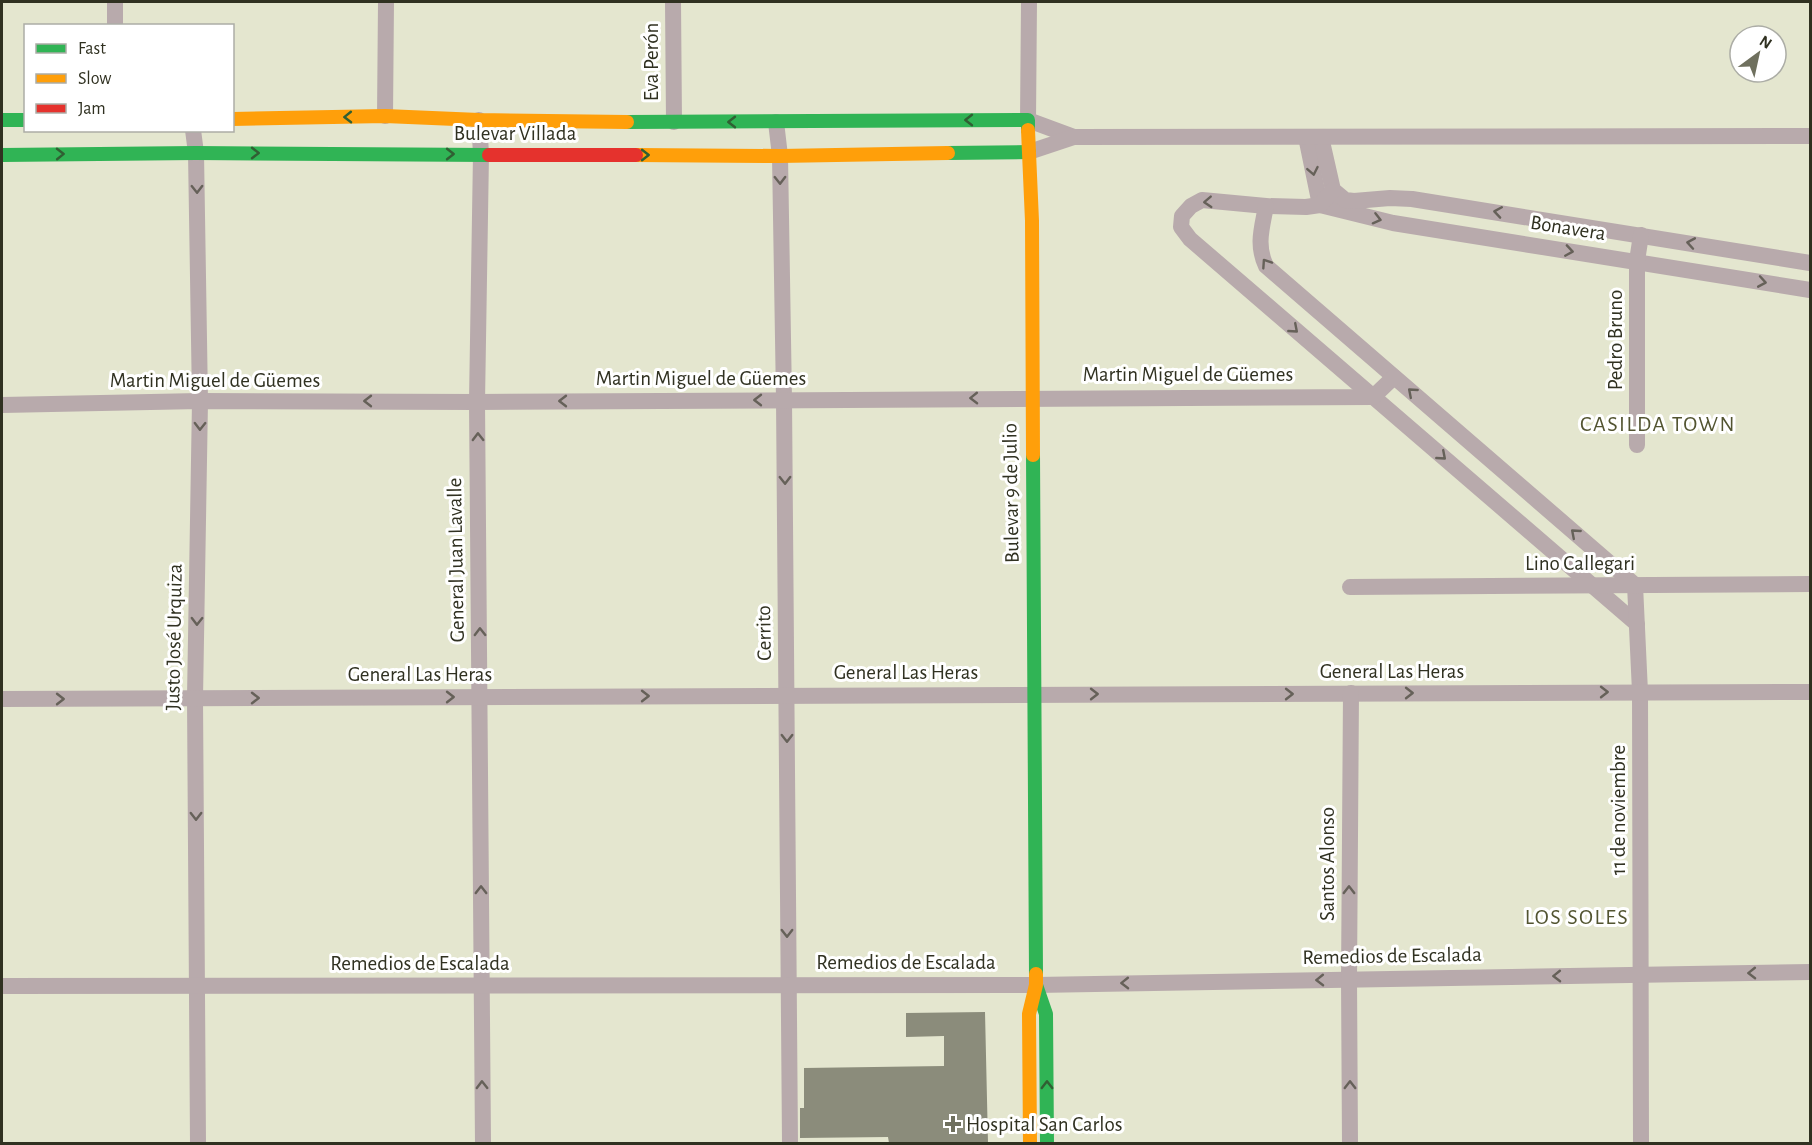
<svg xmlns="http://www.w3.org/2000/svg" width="1812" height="1145" font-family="'Alegreya Sans',sans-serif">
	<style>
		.building { fill: #8b8c7b }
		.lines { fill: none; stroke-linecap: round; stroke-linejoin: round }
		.street { stroke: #b8aaac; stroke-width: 16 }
		.fast { stroke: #30b455; stroke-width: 14 }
		.slow { stroke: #ff9f0a; stroke-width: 14 }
		.jam { stroke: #e5322d; stroke-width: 14 }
		.oneway { stroke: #305f33 }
		.oneway2 { stroke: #666159 }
		.poi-dot { fill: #6f705e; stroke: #fff; stroke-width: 2 }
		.labels { text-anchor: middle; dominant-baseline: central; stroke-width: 6; stroke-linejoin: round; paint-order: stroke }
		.street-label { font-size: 21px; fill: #303121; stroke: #fff }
		.poi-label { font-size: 21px; fill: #303121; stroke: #fff; text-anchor: start }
		.neighbourhood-label { font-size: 22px; letter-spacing: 1.5px; fill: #525430; stroke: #fff }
	</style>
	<rect width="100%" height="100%" fill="#e4e6cf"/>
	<path class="building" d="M985 1012 988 1143H889L888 1137 800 1138V1108H804V1068L944 1066V1036L906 1037V1013Z"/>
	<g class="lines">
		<g class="street">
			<path d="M115 2V26"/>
			<path d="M673 2 674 122"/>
			<path d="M1029 2 1028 120 1074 137"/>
			<path d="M385 116 386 2"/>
			<path d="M479 120 481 154 477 402 483 1144"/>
			<path d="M776 122 780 156 784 399 790 1144"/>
			<path d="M193 130 196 153 200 401 195 698 198 1144"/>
			<path d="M1306 137 1320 205 1393 223 1810 290"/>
			<path d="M1321 137 1333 190 1345 200 1354 201 1390 198 1412 199 1810 263"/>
			<path d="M1029 152 1074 137 1810 136"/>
			<path d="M1333 190 1320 205 1306 207 1266 206 1202 200 1191 206 1182 216 1181 227 1190 239 1637 624"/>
			<path d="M1266 206C1262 228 1256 245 1266 266L1635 585 1640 692 1641 1144"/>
			<path d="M2 405 200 401 477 402 1373 397 1394 377"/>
			<path d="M1637 445V261L1641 235"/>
			<path d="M1350 587 1810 584"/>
			<path d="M2 699 1810 692"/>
			<path d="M2 986 1036 985 1810 972"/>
			<path d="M1350 1144 1349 979 1351 693"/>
		</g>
		<g class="fast">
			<path d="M2 120H26"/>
			<path d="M627 122 1028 120V130"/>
			<path d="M948 153 1029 152"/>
			<path d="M2 155 196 153 489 155"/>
			<path d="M1033 455 1036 974"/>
			<path d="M1036 985 1046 1014 1047 1144"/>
		</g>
		<g class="slow">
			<path d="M232 119 385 116 479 120 627 122"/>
			<path d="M1028 130 1032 221 1033 455"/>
			<path d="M636 155 780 156 948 153"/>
			<path d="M1030 1144 1029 1014 1036 985V974"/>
		</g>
		<path class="jam" d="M489 155H636"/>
	</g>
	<defs><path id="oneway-chevron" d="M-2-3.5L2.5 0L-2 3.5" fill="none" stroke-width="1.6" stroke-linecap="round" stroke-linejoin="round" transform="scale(1.5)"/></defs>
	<g class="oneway">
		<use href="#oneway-chevron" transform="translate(348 117) rotate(179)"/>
		<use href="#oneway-chevron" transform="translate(969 120) rotate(180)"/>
		<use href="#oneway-chevron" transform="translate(732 122) rotate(-180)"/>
		<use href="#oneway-chevron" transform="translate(255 153)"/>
		<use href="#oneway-chevron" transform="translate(60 154) rotate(-1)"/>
		<use href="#oneway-chevron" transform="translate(450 154)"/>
		<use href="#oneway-chevron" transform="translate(645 155)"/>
		<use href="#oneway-chevron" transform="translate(1047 1085) rotate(-90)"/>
	</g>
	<g class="oneway2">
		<use href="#oneway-chevron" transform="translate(1313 171) rotate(79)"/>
		<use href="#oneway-chevron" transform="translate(780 180) rotate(89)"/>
		<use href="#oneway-chevron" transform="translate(197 189) rotate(89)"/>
		<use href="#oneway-chevron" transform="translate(1208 202) rotate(177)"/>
		<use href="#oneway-chevron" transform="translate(1498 212) rotate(-171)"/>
		<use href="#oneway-chevron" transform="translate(1377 219) rotate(14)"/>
		<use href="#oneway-chevron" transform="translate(1691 243) rotate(-170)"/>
		<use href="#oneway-chevron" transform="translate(1569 251) rotate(9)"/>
		<use href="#oneway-chevron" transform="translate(1266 263) rotate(-124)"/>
		<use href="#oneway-chevron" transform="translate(1762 282) rotate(10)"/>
		<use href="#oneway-chevron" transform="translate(1294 329) rotate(41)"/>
		<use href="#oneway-chevron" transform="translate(1412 392) rotate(-139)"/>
		<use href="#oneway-chevron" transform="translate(974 398) rotate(179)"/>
		<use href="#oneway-chevron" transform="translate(758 400) rotate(180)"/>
		<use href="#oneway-chevron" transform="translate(368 401) rotate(-180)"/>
		<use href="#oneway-chevron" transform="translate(563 401) rotate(180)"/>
		<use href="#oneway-chevron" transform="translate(200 426) rotate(91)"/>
		<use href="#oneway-chevron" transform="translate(478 437) rotate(-91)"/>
		<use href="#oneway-chevron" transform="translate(1442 456) rotate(41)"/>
		<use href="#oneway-chevron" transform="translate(785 480) rotate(89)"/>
		<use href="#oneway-chevron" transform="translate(1575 533) rotate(-139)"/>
		<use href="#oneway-chevron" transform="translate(197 621) rotate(91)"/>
		<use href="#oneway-chevron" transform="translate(480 632) rotate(-91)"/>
		<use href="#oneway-chevron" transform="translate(1604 692)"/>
		<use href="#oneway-chevron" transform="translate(1409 693)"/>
		<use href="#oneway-chevron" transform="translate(1094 694)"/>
		<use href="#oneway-chevron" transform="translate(1289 694)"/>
		<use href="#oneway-chevron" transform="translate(645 696)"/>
		<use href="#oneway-chevron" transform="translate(450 697)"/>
		<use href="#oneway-chevron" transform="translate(255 698)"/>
		<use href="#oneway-chevron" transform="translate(60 699)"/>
		<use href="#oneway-chevron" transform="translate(787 738) rotate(90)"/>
		<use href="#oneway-chevron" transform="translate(196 816) rotate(90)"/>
		<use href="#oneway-chevron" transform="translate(481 890) rotate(-90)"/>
		<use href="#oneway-chevron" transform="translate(1349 890) rotate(-90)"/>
		<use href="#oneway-chevron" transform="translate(787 933) rotate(90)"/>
		<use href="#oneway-chevron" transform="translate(1752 973) rotate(179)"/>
		<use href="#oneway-chevron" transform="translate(1557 976) rotate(179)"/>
		<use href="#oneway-chevron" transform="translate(1320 980) rotate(179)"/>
		<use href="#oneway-chevron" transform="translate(1125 983) rotate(179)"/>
		<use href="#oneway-chevron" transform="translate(482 1085) rotate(-91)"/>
		<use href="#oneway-chevron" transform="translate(1350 1085) rotate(-90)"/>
	</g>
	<path class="poi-dot" d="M950 1115h6v6h6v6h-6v6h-6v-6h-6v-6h6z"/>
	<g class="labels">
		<g class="street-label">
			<text transform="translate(651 62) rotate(-90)">Eva Perón</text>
			<text x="515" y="133">Bulevar Villada</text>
			<text transform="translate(1568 228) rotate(9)">Bonavera</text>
			<text transform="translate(1615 340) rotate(-90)">Pedro Bruno</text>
			<text x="1188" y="374">Martin Miguel de Güemes</text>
			<text x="701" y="378">Martin Miguel de Güemes</text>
			<text x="215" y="380">Martin Miguel de Güemes</text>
			<text transform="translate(1011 493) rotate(-91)">Bulevar 9 de Julio</text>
			<text transform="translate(456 560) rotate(-91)">General Juan Lavalle</text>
			<text x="1580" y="563">Lino Callegari</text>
			<text transform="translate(764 633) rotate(-91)">Cerrito</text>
			<text transform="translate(174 637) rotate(-89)">Justo José Urquiza</text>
			<text x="1392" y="671">General Las Heras</text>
			<text x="906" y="672">General Las Heras</text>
			<text x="420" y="674">General Las Heras</text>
			<text transform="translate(1618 810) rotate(-90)">11 de noviembre</text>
			<text transform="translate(1327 864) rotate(-90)">Santos Alonso</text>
			<text transform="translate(1392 956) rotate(-1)">Remedios de Escalada</text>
			<text x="906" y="962">Remedios de Escalada</text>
			<text x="420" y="963">Remedios de Escalada</text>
		</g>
		<g class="poi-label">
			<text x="966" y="1124">Hospital San Carlos</text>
		</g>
		<g class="neighbourhood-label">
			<text x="1658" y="424">CASILDA TOWN</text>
			<text x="1577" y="917">LOS SOLES</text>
		</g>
	</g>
	<rect width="1812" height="1145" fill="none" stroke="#303121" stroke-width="6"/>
	<rect x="24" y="24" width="210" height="108" fill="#ffffff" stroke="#acada6" stroke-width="1.5"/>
	<rect x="36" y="44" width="30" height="9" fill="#30b455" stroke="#acada6" stroke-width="1.5"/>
	<text x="78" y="54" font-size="18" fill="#303121">Fast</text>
	<rect x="36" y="74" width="30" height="9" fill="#ff9f0a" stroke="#acada6" stroke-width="1.5"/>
	<text x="78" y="84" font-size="18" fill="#303121">Slow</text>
	<rect x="36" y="104" width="30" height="9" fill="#e5322d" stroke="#acada6" stroke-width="1.5"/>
	<text x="78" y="114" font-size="18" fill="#303121">Jam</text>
	<g transform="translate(1758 54) rotate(33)"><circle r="28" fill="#ffffff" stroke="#acada6" stroke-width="1.5"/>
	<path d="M0-4.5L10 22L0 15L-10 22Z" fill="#6f705e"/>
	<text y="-9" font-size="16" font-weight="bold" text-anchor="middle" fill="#303121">N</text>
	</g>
</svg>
